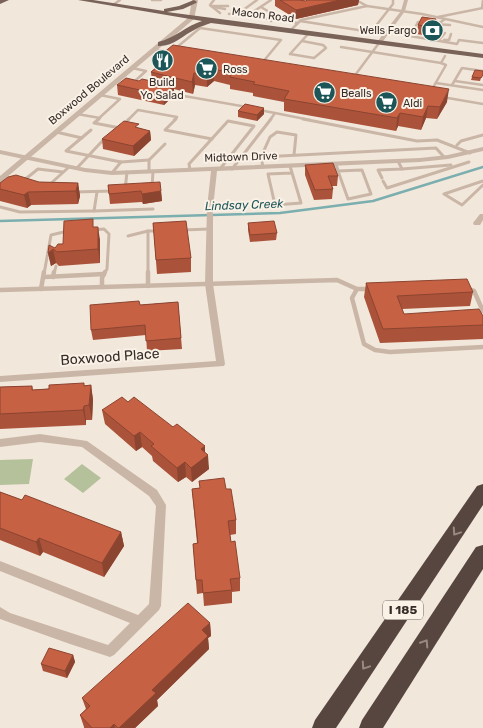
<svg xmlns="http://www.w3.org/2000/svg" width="483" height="728" font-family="Rubik,sans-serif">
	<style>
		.green { fill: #b5c19b }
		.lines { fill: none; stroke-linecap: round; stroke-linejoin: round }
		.stream { stroke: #7aaeaf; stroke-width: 2.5 }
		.service-far2 { stroke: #cab6a7; stroke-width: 2.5 }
		.service-far1 { stroke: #cab6a7; stroke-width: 3 }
		.service { stroke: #cab6a7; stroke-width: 4.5 }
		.minor { fill: #cab6a7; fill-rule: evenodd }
		.tertiary { fill: #cab6a7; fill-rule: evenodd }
		.primary { fill: #796258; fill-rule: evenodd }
		.motorway { fill: #57463f; fill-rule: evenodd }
		.wall { fill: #ab533a }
		.shaded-wall { fill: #8b4430 }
		.building { fill: #c76144; stroke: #8b4430 }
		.oneway { stroke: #988a82 }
		.labels { text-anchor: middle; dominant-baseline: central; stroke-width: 4; stroke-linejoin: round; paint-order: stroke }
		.far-street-label { font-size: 11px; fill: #362c28; stroke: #faf1e7 }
		.far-poi-label { font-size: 11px; fill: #362c28; stroke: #faf1e7; text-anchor: start }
		.far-water-label { font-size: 12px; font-style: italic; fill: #1d5658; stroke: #faf1e7 }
		.shield { fill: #faf1e7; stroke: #716761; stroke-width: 1 }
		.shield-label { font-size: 12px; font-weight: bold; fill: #362c28 }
		.street-label { font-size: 14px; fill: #362c28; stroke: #faf1e7 }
	</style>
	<rect width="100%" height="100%" fill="#f2e7db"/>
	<g class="green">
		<path d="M33 459 29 484 0 485V460Z"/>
		<path d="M82 464 101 478 83 493 64 479Z"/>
	</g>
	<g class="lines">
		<path class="stream" d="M0 221 280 213 373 201 483 167"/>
		<g class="service-far2">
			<path d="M152 0H161"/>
			<path d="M214 0 210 5 220 13"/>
			<path d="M271 0 247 16 298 23"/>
			<path d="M113 5 120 0"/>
			<path d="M211 6H228"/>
			<path d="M367 6 422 14 483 27"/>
			<path d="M214 7 225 9"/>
			<path d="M261 7 276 16 271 21"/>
			<path d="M482 8 483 0"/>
			<path d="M232 10H239"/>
			<path d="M229 14 239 13 257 0"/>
			<path d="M438 17 483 8"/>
			<path d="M300 21 371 32 393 4V0"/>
			<path d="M424 22H418L410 36 457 44 459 40 483 43"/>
			<path d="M431 23 441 22 445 19"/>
			<path d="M434 24 450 25"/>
			<path d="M291 30 301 20 367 6 356 0"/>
			<path d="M436 32 434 37 437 40"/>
			<path d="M439 40 445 33"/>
			<path d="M444 40H449L451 34"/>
			<path d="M341 47 441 63"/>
			<path d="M176 48 200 28 281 40 262 63"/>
			<path d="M154 50 170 52"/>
			<path d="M290 54 314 58 326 48 323 45 302 41"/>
			<path d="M290 54 309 33"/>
			<path d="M132 68 146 71 136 80 137 85"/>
			<path d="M353 78 379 43"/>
			<path d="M455 81 483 85"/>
			<path d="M436 83 483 90"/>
			<path d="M452 85 462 68 483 71"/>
			<path d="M169 91 184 96 247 107"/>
			<path d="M431 91 446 65 441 63 445 56"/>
			<path d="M442 97 483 104"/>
			<path d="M259 110 275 113"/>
			<path d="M77 114 100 118"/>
			<path d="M97 120 120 99 100 95"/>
			<path d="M128 120 138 110 177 117 174 120"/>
			<path d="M270 120 275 113 310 120"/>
		</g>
		<g class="service-far1">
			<path d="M99 119 94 123 120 128 129 119"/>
			<path d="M176 119 165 130 212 139"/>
			<path d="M303 119 417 141 437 140 470 153"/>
			<path d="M91 130 66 151 121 162 149 160"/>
			<path d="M56 132 82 138"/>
			<path d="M457 145 461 141 483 135"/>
			<path d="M261 157 270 137 277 132 296 135 294 155"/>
			<path d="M336 164 338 171"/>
			<path d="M290 166 301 203 275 205 268 174 292 173"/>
			<path d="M263 167 261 157 436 148 444 157"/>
			<path d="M77 168 106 137"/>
			<path d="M232 169 271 119"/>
			<path d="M402 169 451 165"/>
			<path d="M190 170 189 164 228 121 254 126 220 169"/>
			<path d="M362 170 371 194 348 199 338 171Z"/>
			<path d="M149 171V160L165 144"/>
			<path d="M112 173 121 162"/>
			<path d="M382 178 378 170 402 169 398 161"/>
			<path d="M23 181 38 169 63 172"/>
			<path d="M383 181 387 188 469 162"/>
			<path d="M483 181 444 194 462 205 483 185"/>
			<path d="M48 186 69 167"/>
			<path d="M152 188 153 171"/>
			<path d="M125 190 127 172"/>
			<path d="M74 192 113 191"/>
			<path d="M97 192 94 211 153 209"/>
			<path d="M0 207 20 212 94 211"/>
			<path d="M93 230 104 229 109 234 107 269 104 274"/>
			<path d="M182 230 210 229"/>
			<path d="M128 236 148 231"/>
			<path d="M44 274 51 235 68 231"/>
			<path d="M54 274 56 266"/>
			<path d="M148 274V231H160"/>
		</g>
		<g class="service">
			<path d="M148 272V286"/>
			<path d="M44 277 104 274"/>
			<path d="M53 277 54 272"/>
			<path d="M102 287V278L105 272"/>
			<path d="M41 289 44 272"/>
			<path d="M357 289 352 298 364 344 375 350 390 352 483 347"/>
			<path d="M468 289 474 291 483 311"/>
			<path d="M0 290 337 280 357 289H371"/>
		</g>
		<g class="minor">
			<path d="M404 0H408L405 11 381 44H377V42L401 11Z"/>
			<path d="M483 147V151L448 159 420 162 217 171 213 208V284L225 364 224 366 0 382V376L216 361 205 284 207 208 211 171 112 175 85 172 0 154V150L85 168 112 171 420 158 448 155Z"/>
			<path d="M480 214H483V220L480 225H474L473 223Z"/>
			<path d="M40 434 87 441 157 490 166 505 161 606 159 610 114 655 110 657 70 644 0 619V607L10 613 108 645 130 623 0 571V561L138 615 149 604 156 506 149 496 82 447 40 442 0 447V439Z"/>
		</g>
		<path class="tertiary" d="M192 0H198L194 19 0 183V176L189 17Z"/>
		<g class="primary">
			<path d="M0 0H9L0 4Z"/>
			<path d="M78 0H93L164 11V9L179 6 194 0 197 2 196 3 183 9 167 12 483 54V58L211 23C206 25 201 26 196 29 183 35 173 47 158 46V42C175 38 186 26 202 21Z"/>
		</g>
		<g class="motorway">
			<path d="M483 484V505L336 728H312L315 720 477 486Z"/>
			<path d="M483 545V569L383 728H359L362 720 476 547Z"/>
		</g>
	</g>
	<g class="wall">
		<path d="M275 0H299L306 1 307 0H359L358 5 296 19 275 6Z"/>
		<path d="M436 19 435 27 430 36 416 34 418 25Z"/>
		<path d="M158 57 447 102 437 119 426 118 421 130 398 126 396 131 284 111V102L253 96V93L230 89V85L214 81 207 87 195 85 193 94 174 89V95L164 105 118 95 117 85 139 81H152L151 72 158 66Z"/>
		<path d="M483 71 480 81 471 80 472 77Z"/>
		<path d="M238 111 264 114 257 121 238 117Z"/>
		<path d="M139 128 150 131 151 140 134 156 103 149 102 139Z"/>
		<path d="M305 165 338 176 337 186H332L333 189 332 199 314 200 305 175Z"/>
		<path d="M39 182 78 183 80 196 78 204 31 205 27 208 0 201V183Z"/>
		<path d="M108 185 161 191 162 201 143 204 142 202 110 204Z"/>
		<path d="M153 223 191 258V272L157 274Z"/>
		<path d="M248 223 277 233 276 240 250 242 248 230Z"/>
		<path d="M94 227 100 240V263L59 266 56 263 51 266 48 253 55 248Z"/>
		<path d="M366 283 473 292 470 306 402 309 404 314 483 316V339L380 343 364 297Z"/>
		<path d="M178 302 182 349 147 351 146 335 93 340 91 330 140 305Z"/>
		<path d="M91 385 93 400 92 420H86V425L0 429V387L32 386 33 390Z"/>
		<path d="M128 402 205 446V453L209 469 192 482 186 477 178 482 153 461 152 456 142 447 136 451 105 424 102 410Z"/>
		<path d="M199 481 226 489 236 520V534L230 535 231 542 240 578V591L232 592V603L204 606 203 593 197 594 193 544 197 543 192 489 200 488Z"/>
		<path d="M0 492 22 500 121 532 124 546 104 577 43 552 40 556 0 540Z"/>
		<path d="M210 623 211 636 208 638 209 649 157 700 158 706 135 728H84V727L80 715 86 709 82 698Z"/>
		<path d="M73 655 75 662 67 678 43 671 41 664Z"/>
	</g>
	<g class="shaded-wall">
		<path d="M340 0H359L358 5 296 19V10Z"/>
		<path d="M436 19 435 27 430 36 432 27Z"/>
		<path d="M213 69 214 81 207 87V75Z"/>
		<path d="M194 73 195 85 193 94 192 82Z"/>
		<path d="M174 86V95L164 105 163 95Z"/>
		<path d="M449 89 447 102 437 119 440 107Z"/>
		<path d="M428 106 426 118 421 130 423 117Z"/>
		<path d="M264 108V114L257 121V115Z"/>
		<path d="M400 113 398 126 396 131 397 118Z"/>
		<path d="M150 131 151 140 134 156 133 146Z"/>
		<path d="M78 183 80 196 78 204 76 191Z"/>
		<path d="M161 191 162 201 143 204 142 194Z"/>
		<path d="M28 192 31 205 27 208 24 195Z"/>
		<path d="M98 227 100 240V263L98 249Z"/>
		<path d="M53 249 56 263 51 266 48 253Z"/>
		<path d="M91 385 93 400 92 420 89 405Z"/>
		<path d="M84 406 86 420V425L83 410Z"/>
		<path d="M140 432 142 447 136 451 134 436Z"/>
		<path d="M205 446V457L208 455 209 469 192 482 191 468 201 449Z"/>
		<path d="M185 462 186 477 178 482 177 468Z"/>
		<path d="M121 532 124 546 104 577 102 563Z"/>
		<path d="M39 538 43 552 40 556 36 542Z"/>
		<path d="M210 623 211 636 208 638 209 649 157 700 158 706 135 728H119L202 630Z"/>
		<path d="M73 655 75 662 67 678 65 671Z"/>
		<path d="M114 724 115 728H110Z"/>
	</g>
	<g class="building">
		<path d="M280 0H299L306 1 307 0H340L296 10Z"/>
		<path d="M422 17 436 19 432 27 418 25Z"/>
		<path d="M173 45 449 89 440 107 428 106 423 117 400 113 397 118 284 99 289 91 253 84 255 82 230 77 232 73 213 69 207 75 194 73 192 82 151 72 166 59 158 57Z"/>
		<path d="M475 70 483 71V75L481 78 472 77Z"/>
		<path d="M126 78 139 81 142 79 174 86 163 95 117 85Z"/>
		<path d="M245 104 264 108 257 115 238 111Z"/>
		<path d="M124 121 139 124 135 127 150 131 133 146 102 139Z"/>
		<path d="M333 163 338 176H328L333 189 315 190 305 165Z"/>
		<path d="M16 175 39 182 78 183 76 191 28 192 24 195 0 189V183L8 177Z"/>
		<path d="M160 182 161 191 142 194 141 191 109 194 108 185Z"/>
		<path d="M93 219V227H98V249L57 252 53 249 48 253 49 245 55 248 58 244H63L64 221Z"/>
		<path d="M186 221 191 258 156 260 153 223Z"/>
		<path d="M274 221 277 233 250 235 248 223Z"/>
		<path d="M467 279 473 292 397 296 404 314 479 309 483 316V325L383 329 366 283Z"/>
		<path d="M139 301 140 305 178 302 181 338 146 341 145 325 91 330 90 305Z"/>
		<path d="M84 383V386L91 385 89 405 84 406 83 410 0 414V387L32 386V390L49 389V385Z"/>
		<path d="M122 397 128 402 134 397 173 427 177 424 205 446 201 449 208 455 191 468 185 462 177 468 151 446 154 444 140 432 134 436 102 410Z"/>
		<path d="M224 478 226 489H231L236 520 228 521 231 542 235 541 240 578 230 579 232 590 203 593 202 580H196L193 544 198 543 192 489 200 488 199 481Z"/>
		<path d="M0 492 22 500 25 495 121 532 102 563 39 538 36 542 0 528Z"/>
		<path d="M188 603 210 623 202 630 208 636 152 690 156 693 119 728H118L114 724 110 728H92L80 715 90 706 82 698Z"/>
		<path d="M49 648 73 655 65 671 41 664Z"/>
	</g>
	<defs><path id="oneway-chevron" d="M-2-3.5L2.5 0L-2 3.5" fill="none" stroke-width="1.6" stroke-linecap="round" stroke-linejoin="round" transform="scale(1.25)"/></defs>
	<g class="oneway">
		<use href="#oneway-chevron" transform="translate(456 532) rotate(124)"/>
		<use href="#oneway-chevron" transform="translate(425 643) rotate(-57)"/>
		<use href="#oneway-chevron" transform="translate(365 666) rotate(124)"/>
	</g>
	<defs>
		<symbol id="bank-disc" viewBox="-11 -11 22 22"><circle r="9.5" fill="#1d5658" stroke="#faf1e7"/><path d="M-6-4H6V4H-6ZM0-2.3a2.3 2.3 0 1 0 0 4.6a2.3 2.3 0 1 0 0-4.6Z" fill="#fff"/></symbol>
		<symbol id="restaurant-disc" viewBox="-11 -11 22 22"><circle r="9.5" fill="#1d5658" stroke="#faf1e7"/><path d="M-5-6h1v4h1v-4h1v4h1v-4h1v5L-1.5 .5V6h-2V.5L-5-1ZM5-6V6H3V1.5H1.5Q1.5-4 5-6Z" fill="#fff"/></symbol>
		<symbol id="supermarket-disc" viewBox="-11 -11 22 22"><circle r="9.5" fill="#1d5658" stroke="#faf1e7"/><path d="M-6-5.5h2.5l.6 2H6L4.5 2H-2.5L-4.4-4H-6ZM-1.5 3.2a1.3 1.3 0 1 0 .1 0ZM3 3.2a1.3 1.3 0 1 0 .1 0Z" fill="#fff"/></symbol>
	</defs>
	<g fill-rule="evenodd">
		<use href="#bank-disc" x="420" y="18" width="25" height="25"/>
		<use href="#restaurant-disc" x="150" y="48" width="25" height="25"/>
		<use href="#supermarket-disc" x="194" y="56" width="25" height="25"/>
		<use href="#supermarket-disc" x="312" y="80" width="25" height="25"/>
		<use href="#supermarket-disc" x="374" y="90" width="25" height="25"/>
	</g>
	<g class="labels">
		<g class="far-street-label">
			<text transform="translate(263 15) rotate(7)">Macon Road</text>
			<text transform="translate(89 90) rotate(-40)">Boxwood Boulevard</text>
			<text transform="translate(241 157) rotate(-2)">Midtown Drive</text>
		</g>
		<g class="far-poi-label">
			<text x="417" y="30" text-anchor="end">Wells Fargo</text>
			<text x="223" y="69">Ross</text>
			<text x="162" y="82" text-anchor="middle">Build<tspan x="162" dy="13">Yo Salad</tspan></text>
			<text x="341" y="93">Bealls</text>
			<text x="403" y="103">Aldi</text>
		</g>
		<g class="far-water-label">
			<text transform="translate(244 205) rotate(-2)">Lindsay Creek</text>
		</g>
		<rect class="shield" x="383" y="600.5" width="40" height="19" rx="4"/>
		<g class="shield-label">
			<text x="403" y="610">I 185</text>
		</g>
		<g class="street-label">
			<text transform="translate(110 357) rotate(-4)">Boxwood Place</text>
		</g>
	</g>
</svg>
